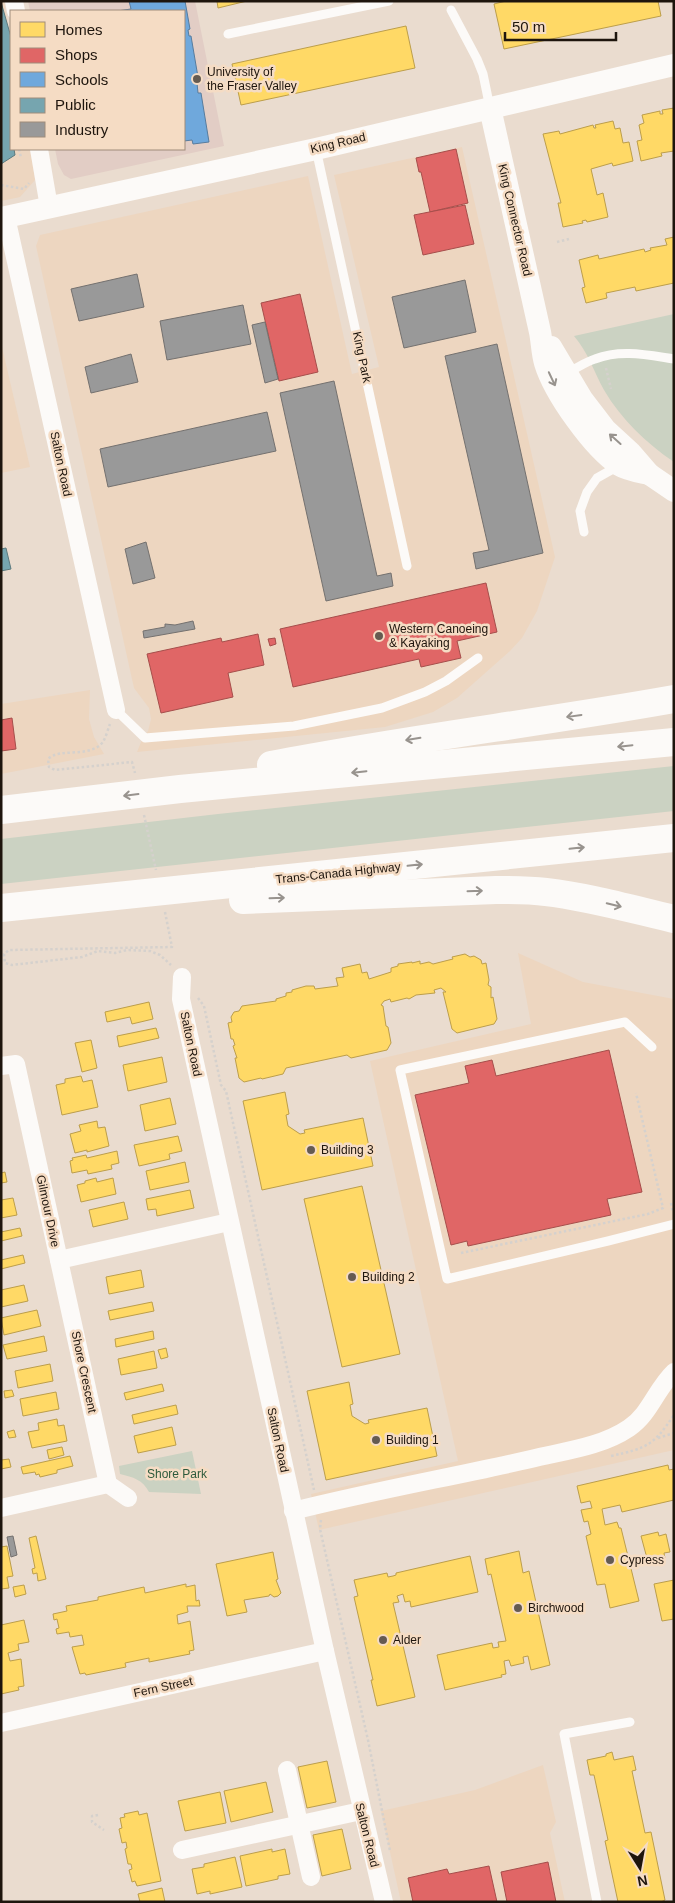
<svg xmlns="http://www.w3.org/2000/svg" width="675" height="1903" font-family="Helvetica,sans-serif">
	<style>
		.built { fill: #edd6c0 }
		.education { fill: #e2cdc5 }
		.green { fill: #cbd2c2 }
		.homes { fill: #ffd966; stroke: #bc9e4b }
		.shops { fill: #e06666; stroke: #a64e4b }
		.schools { fill: #6fa8dc; stroke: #577c9e }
		.public { fill: #76a5af; stroke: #5c7a7e }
		.industry { fill: #999; stroke: #74716f }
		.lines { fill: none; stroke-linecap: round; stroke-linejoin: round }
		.path { stroke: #d5d1cd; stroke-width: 2.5; stroke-dasharray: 2.5 2.5; stroke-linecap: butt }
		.service { stroke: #fcfaf8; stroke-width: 9 }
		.minor { stroke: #fcfaf8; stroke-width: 18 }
		.tertiary { stroke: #fcfaf8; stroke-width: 22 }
		.motorway { stroke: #fcfaf8; stroke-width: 28 }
		.oneway { stroke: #98938e }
		.poi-dot { fill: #655b51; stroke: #f5dcc4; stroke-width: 2 }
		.labels { text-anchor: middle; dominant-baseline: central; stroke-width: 5; stroke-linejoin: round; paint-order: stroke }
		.poi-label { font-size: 12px; fill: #1e150d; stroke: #f5dcc4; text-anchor: start }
		.street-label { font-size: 12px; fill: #1e150d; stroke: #f5dcc4 }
		.park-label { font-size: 12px; fill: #2d5a3c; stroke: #f5dcc4 }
	</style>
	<rect width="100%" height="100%" fill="#eadccf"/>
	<g class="built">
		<path d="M1 1H4L11 41V149H30L35 180 20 197 1 201Z"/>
		<path d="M462 147 555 557 537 611 522 638 510 651 457 698 433 712 385 727 137 752 141 742 148 731 151 719 149 708 134 688 36 246 40 235 308 176 352 374 379 367 334 175Z"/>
		<path d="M1 343 30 467 1 473Z"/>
		<path d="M90 690 89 719 94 737 104 754 1 774V704Z"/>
		<path d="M518 953 583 982 674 999V1450L319 1530 311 1494 458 1461 370 1061 531 1024Z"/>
		<path d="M543 1765 556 1822 550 1833 565 1902H401L381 1811 475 1790Z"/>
	</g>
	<path class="education" d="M28 1H195L224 146 71 179 64 175 58 164 55 149H184V11H30Z"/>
	<g class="green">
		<path d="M674 314V462C646 443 621 419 604 390 594 372 588 352 574 336Z"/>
		<path d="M674 766V811L1 884V839L218 814Z"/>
		<path d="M192 1451 201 1494 149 1492C143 1480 133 1477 120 1474L119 1466Z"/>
	</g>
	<g class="homes">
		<path d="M217 1H247L218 8Z"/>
		<path d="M506 1H658L661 16 504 49 494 4Z"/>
		<path d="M406 26 415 68 241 105 232 64Z"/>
		<path d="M674 108V151L661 153 662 156 641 161 637 141 642 140 639 125 644 123 642 115 660 111V114H663L662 110Z"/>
		<path d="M613 121 615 129 620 128 623 143 629 142 633 161 613 166 612 163 591 169 597 195 603 193 608 217 587 222 586 220 582 221 583 223 563 227 558 203H561L543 134 559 131 560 134 593 125 594 128H596L595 125Z"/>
		<path d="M674 237V283L636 291 635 287 606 293 607 298 586 303 582 288 585 287 579 260 598 255 599 259 644 249 645 252 651 250 650 248 667 245 665 239Z"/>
		<path d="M465 954 470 957 474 956 481 960 482 964 486 963 489 980 488 985 491 987V998L493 997 497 1019 494 1024 457 1033 452 1029 443 992H446L441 988 434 990 435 993 416 995 409 999 407 998 391 1002 390 999 384 1001 381 1005 383 1006 386 1026 388 1027 391 1043 387 1050 351 1058 347 1055 286 1068 283 1074 262 1079 261 1078 244 1082 239 1078 235 1058H237L233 1046 235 1045 233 1039H231L228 1023 232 1022 231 1017 234 1012 239 1011 242 1006 276 1001V999L286 996V993L292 992V990L306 986H314L315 989 338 986 336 978 344 977 342 968 360 964 362 973 367 972 369 979 391 972V968L398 966V964L412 962V963L420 961V964L429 962 433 964 453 959 452 957Z"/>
		<path d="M149 1002 153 1019 132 1024 130 1017 107 1022 105 1012Z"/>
		<path d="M156 1028 159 1038 119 1047 117 1036Z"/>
		<path d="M91 1040 97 1068 82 1072 75 1043Z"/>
		<path d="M162 1057 167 1082 128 1091 123 1065Z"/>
		<path d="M81 1076 83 1082 92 1080 98 1107 62 1115 56 1085 65 1083V1079Z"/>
		<path d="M285 1092 289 1114 286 1115 288 1126 300 1134 305 1133 304 1130 363 1118 373 1166 262 1190 243 1101Z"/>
		<path d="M170 1098 176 1124 145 1131 140 1105Z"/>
		<path d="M97 1121 98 1128 105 1127 109 1146 87 1152V1150L75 1153 70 1134 81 1131 79 1125Z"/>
		<path d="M178 1136 182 1151 169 1154 170 1159 139 1166 134 1145Z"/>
		<path d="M117 1151 119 1163 111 1165 112 1169 88 1174 87 1170 72 1173 70 1161 73 1160 72 1158 86 1155 87 1158Z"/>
		<path d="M185 1162 189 1182 150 1190 146 1171Z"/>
		<path d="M5 1172 7 1182 1 1183V1173Z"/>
		<path d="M96 1178 97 1182 113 1178 116 1194 81 1202 77 1185 85 1183V1181Z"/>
		<path d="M362 1186 400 1354 342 1367 304 1199Z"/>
		<path d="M190 1190 194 1208 157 1216 156 1209 148 1210 146 1199Z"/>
		<path d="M13 1198 17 1215 1 1218V1200Z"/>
		<path d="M124 1202 128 1219 93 1227 89 1210Z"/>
		<path d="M20 1228 22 1236 1 1241V1232Z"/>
		<path d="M23 1255 25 1263 1 1269V1260Z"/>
		<path d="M141 1270 144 1287 109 1294 106 1277Z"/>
		<path d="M24 1285 28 1301 1 1307V1290Z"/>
		<path d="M152 1302 154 1311 110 1320 108 1311Z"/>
		<path d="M37 1310 41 1326 4 1335 1 1318Z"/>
		<path d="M153 1331 154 1339 116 1347 115 1339Z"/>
		<path d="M44 1336 47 1351 7 1359 3 1345Z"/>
		<path d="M166 1348 168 1357 161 1359 158 1350Z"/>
		<path d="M154 1351 157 1368 121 1375 118 1359Z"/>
		<path d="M50 1364 53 1381 18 1388 15 1371Z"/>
		<path d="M349 1382 353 1404 350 1405 352 1416 365 1424 369 1423 368 1420 427 1408 437 1456 326 1480 307 1391Z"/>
		<path d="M162 1384 164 1391 126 1400 124 1393Z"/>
		<path d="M12 1390 14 1396 5 1398 4 1391Z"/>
		<path d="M56 1392 59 1409 23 1416 20 1399Z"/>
		<path d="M176 1405 178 1414 134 1424 132 1415Z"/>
		<path d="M57 1419 58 1426 64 1425 67 1441 32 1448 28 1432 39 1430 38 1423Z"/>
		<path d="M172 1427 176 1445 138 1453 134 1436Z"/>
		<path d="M14 1430 16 1437 9 1438 7 1432Z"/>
		<path d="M62 1447 64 1455 49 1459 47 1450Z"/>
		<path d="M70 1456 73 1466 57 1470V1473L40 1477 39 1474 36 1475 35 1472 23 1474 21 1467Z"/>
		<path d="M9 1459 11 1467 1 1469V1460Z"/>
		<path d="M668 1465 669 1470 674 1469V1500L622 1512 620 1505 602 1509 605 1525 617 1522 619 1528H621L639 1601 610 1608 605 1584 597 1585 586 1536 591 1534 588 1521 584 1522 581 1510 592 1508 590 1501 581 1503 577 1486Z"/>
		<path d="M658 1532 659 1536 666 1534 670 1552 664 1553 665 1558 648 1562 641 1536Z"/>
		<path d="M36 1536 46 1579 38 1581 37 1573 33 1574 32 1569 35 1568 29 1538Z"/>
		<path d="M7 1546 13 1576 7 1577 9 1588 1 1589V1547Z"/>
		<path d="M519 1551 523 1573 529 1571 550 1665 531 1670 528 1656 523 1657 524 1663 511 1666 509 1660 504 1661 506 1674 501 1675 502 1677 445 1690 437 1655 492 1643 493 1648 499 1647 498 1642 506 1641 491 1574 488 1575 485 1559Z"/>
		<path d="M273 1552 278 1579 276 1580 281 1593 278 1596 274 1597 270 1594 269 1596 244 1600 247 1612 227 1616 216 1564Z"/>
		<path d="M470 1556 478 1592 411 1607 410 1601 405 1602 403 1594 397 1596 399 1602 393 1603 415 1697 377 1706 371 1680H373L354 1597 358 1596 354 1580 387 1573 388 1577 393 1576 396 1575V1573Z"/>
		<path d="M674 1580V1619L662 1621 654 1584Z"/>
		<path d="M186 1584V1587L195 1585 196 1601 199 1600 200 1606H187L188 1612 177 1615 178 1624 190 1621 194 1650 189 1651 190 1654 149 1662V1658L125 1663 126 1667 86 1675 85 1673 80 1674 72 1647 84 1645 82 1635 70 1637 69 1632 57 1634 56 1629 59 1628 57 1619 54 1620 53 1614 67 1611 66 1606 98 1600V1597L144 1587 145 1593Z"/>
		<path d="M24 1585 26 1594 15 1597 13 1587Z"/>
		<path d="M24 1620 29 1642 18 1644 19 1650 8 1653 10 1661 21 1659 24 1686 18 1687 19 1690 1 1694V1625Z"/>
		<path d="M612 1752 614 1760 633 1756 636 1770 632 1771 645 1833 651 1832 665 1900 661 1902H618L605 1841 608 1840 594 1775H590L587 1760 606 1756V1754Z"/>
		<path d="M327 1761 336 1802 307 1808 298 1767Z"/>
		<path d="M266 1782 273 1812 231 1822 224 1791Z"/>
		<path d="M220 1792 226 1823 185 1831 178 1801Z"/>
		<path d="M138 1811 139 1815 147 1813 161 1881 137 1886 135 1881 132 1882 129 1870 132 1869 131 1864H128L125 1849 127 1848 126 1842 122 1843 119 1829 122 1828 120 1818 125 1817 124 1814Z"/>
		<path d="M342 1829 351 1869 322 1876 313 1835Z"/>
		<path d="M272 1849V1852L285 1849 290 1874 278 1876V1879L246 1886 240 1856Z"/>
		<path d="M235 1857 242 1887 210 1894V1891L197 1894 192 1869 204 1867V1864Z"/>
		<path d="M162 1888 165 1902H140L138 1894Z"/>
	</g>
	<g class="shops">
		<path d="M456 149 468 203 430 212 421 172H419L416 158Z"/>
		<path d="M465 205 474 244 423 255 414 215Z"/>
		<path d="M300 294 318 372 279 381 261 303Z"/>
		<path d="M486 583 497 632 457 641 461 658 421 667 419 659 293 687 280 629Z"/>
		<path d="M258 634 264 665 228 673 233 697 161 713 147 654 221 638 222 642Z"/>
		<path d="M275 638 276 644 270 646 268 639Z"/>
		<path d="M12 718 16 749 1 751V720Z"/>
		<path d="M609 1050 642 1192 607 1199 611 1215 468 1246 467 1241 451 1245 415 1095 469 1083 465 1066 492 1060 496 1076Z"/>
		<path d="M548 1862 556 1902H507L501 1872Z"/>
		<path d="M489 1866 497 1902H413L408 1878 447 1869 449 1874Z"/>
	</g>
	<path class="schools" d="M129 1H185L190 29 188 30 189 36H191L199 83H197L198 93H201L209 142 193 144 192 140 184 141V11H117L131 9Z"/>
	<g class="public">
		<path d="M1 2 11 37V149H16H14L15 155 1 164Z"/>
		<path d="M6 548 11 569 1 571V549Z"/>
	</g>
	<g class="industry">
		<path d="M137 274 144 307 79 321 71 289Z"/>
		<path d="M465 280 476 332 404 348 392 297Z"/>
		<path d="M243 305 251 344 167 360 160 321Z"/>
		<path d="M265 322 278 379 265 383 252 325Z"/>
		<path d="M497 344 543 553 476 569 473 553 489 550 445 356Z"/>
		<path d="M131 354 138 382 91 393 85 367Z"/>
		<path d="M334 381 377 576 391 573 393 586 326 601 280 393Z"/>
		<path d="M267 412 276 451 108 487 100 449Z"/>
		<path d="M146 542 155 578 133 584 125 549Z"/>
		<path d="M193 621 195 629 144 638 143 631 165 627V624L175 625Z"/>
		<path d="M13 1536 17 1555 11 1557 7 1537Z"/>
	</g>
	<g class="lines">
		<g class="path">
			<path d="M19 149 21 158"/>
			<path d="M1 185 24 189 29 183"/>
			<path d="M557 242 569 239"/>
			<path d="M606 368 611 389"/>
			<path d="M110 724C108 729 106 737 103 742 89 759 60 747 48 759L49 767 55 770 132 762 135 773"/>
			<path d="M144 815 156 870"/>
			<path d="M165 912 172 947 9 950 4 954 5 963 12 965 82 957 98 951 115 953 127 950 150 951 160 955 171 965"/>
			<path d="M198 998 204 1006 221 1085 226 1091 314 1490"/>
			<path d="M671 1203 673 1213"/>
			<path d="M461 1253 648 1214 663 1208 636 1093"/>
			<path d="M658 1438 674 1433"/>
			<path d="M611 1456C647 1448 653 1446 674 1415"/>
			<path d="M321 1520 320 1529 368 1740 390 1851"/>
			<path d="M98 1815 92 1816V1822L104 1830"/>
		</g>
		<g class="service">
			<path d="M451 10 477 59 483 74 490 108"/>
			<path d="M228 34 389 1"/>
			<path d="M316 149 407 566"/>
			<path d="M566 373C576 369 585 362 595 359 621 349 647 355 674 359"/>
			<path d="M584 532 580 511 587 492 597 478 620 465"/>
			<path d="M116 710 145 738 294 726 382 708 425 692 446 681 478 658"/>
			<path d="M652 1047 625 1022 400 1070 447 1279 608 1241 674 1224"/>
			<path d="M597 1902 564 1734 630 1722"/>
		</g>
		<g class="minor">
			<path d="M14 1 16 11"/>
			<path d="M39 149 49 207"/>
			<path d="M6 217 116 710"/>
			<path d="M182 977 181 999 325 1651 384 1902"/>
			<path d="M1 1066 16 1064 108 1484 128 1498"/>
			<path d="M59 1260 229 1222"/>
			<path d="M1 1508 108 1484"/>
			<path d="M293 1511C372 1491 452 1477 531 1459 564 1451 601 1447 629 1428 650 1414 656 1389 674 1372"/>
			<path d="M1 1723 325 1651"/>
			<path d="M287 1770 311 1877"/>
			<path d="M182 1850 361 1811"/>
		</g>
		<g class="tertiary">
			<path d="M490 108 540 332C542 342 542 353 545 363 554 393 593 448 619 465 627 470 640 472 649 474"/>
			<path d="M1 218 316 149 674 65"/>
			<path d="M551 347 582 399 605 429 630 452 649 474 674 491"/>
		</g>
		<g class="motorway">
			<path d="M271 765C404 739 540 723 674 699"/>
			<path d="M1 810 180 789 674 742"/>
			<path d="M243 900 496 890C512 890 529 890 546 892 589 897 631 909 674 919"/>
			<path d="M1 908 674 838"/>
		</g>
	</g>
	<defs><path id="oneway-shaft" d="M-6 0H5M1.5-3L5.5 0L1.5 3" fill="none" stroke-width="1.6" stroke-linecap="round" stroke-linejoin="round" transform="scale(1.25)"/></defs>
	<g class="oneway">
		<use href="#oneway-shaft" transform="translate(552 379) rotate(65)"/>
		<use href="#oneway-shaft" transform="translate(615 439) rotate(-138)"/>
		<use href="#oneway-shaft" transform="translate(574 716) rotate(172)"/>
		<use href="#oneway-shaft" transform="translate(413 739) rotate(171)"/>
		<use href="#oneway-shaft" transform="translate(625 746) rotate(174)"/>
		<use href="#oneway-shaft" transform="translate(359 772) rotate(174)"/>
		<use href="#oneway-shaft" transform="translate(131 795) rotate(173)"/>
		<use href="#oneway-shaft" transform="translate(577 848) rotate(-6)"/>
		<use href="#oneway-shaft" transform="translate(415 865) rotate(-6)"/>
		<use href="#oneway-shaft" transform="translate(475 891) rotate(-2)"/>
		<use href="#oneway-shaft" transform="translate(277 898) rotate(-2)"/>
		<use href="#oneway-shaft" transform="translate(614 905) rotate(14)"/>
	</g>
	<g class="poi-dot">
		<circle cx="197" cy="79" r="5"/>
		<circle cx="379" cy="636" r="5"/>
		<circle cx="311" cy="1150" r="5"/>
		<circle cx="352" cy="1277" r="5"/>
		<circle cx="376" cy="1440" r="5"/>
		<circle cx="610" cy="1560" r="5"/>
		<circle cx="518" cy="1608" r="5"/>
		<circle cx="383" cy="1640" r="5"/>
	</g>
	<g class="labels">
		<g class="poi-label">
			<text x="207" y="72">University of<tspan x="207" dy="14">the Fraser Valley</tspan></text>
			<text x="389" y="629">Western Canoeing<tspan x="389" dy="14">&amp; Kayaking</tspan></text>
			<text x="321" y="1150">Building 3</text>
			<text x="362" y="1277">Building 2</text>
			<text x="386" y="1440">Building 1</text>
			<text x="620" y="1560">Cypress</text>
			<text x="528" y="1608">Birchwood</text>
			<text x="393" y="1640">Alder</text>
		</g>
		<g class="street-label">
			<text transform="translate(338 143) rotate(-13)">King Road</text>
			<text transform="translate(515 220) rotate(77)">King Connector Road</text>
			<text transform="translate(362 357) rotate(78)">King Park</text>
			<text transform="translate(61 464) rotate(78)">Salton Road</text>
			<text transform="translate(338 873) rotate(-6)">Trans-Canada Highway</text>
			<text transform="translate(191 1044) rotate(78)">Salton Road</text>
			<text transform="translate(48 1211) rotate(78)">Gilmour Drive</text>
			<text transform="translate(84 1372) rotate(78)">Shore Crescent</text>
			<text transform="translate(278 1440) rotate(78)">Salton Road</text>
			<text transform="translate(163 1687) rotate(-12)">Fern Street</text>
			<text transform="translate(367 1835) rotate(76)">Salton Road</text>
		</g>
		<g class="park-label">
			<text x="177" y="1474">Shore Park</text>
		</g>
	</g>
	<rect width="675" height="1903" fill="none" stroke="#1e150d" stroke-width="5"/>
	<rect x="10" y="10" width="175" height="140" fill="#f5dcc4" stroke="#9f8c7b"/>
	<rect x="20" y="22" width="25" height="15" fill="#ffd966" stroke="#9f8c7b"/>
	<text x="55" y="35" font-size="15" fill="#1e150d">Homes</text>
	<rect x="20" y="48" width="25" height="15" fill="#e06666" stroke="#9f8c7b"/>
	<text x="55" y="60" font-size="15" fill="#1e150d">Shops</text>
	<rect x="20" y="72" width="25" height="15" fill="#6fa8dc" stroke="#9f8c7b"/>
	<text x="55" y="85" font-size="15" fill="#1e150d">Schools</text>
	<rect x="20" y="98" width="25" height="15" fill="#76a5af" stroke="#9f8c7b"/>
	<text x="55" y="110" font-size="15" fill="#1e150d">Public</text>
	<rect x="20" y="122" width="25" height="15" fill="#999999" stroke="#9f8c7b"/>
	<text x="55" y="135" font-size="15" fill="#1e150d">Industry</text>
	<g transform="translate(640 1868) rotate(169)" stroke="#f5dcc4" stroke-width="4" paint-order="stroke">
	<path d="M0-4L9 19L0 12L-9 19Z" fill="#1e150d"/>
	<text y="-8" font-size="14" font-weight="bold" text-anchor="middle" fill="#1e150d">N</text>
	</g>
	<path d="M505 32v8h111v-8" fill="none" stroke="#1e150d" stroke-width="2.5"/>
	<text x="512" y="32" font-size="15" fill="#1e150d" stroke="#f5dcc4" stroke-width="4" paint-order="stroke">50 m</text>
</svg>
